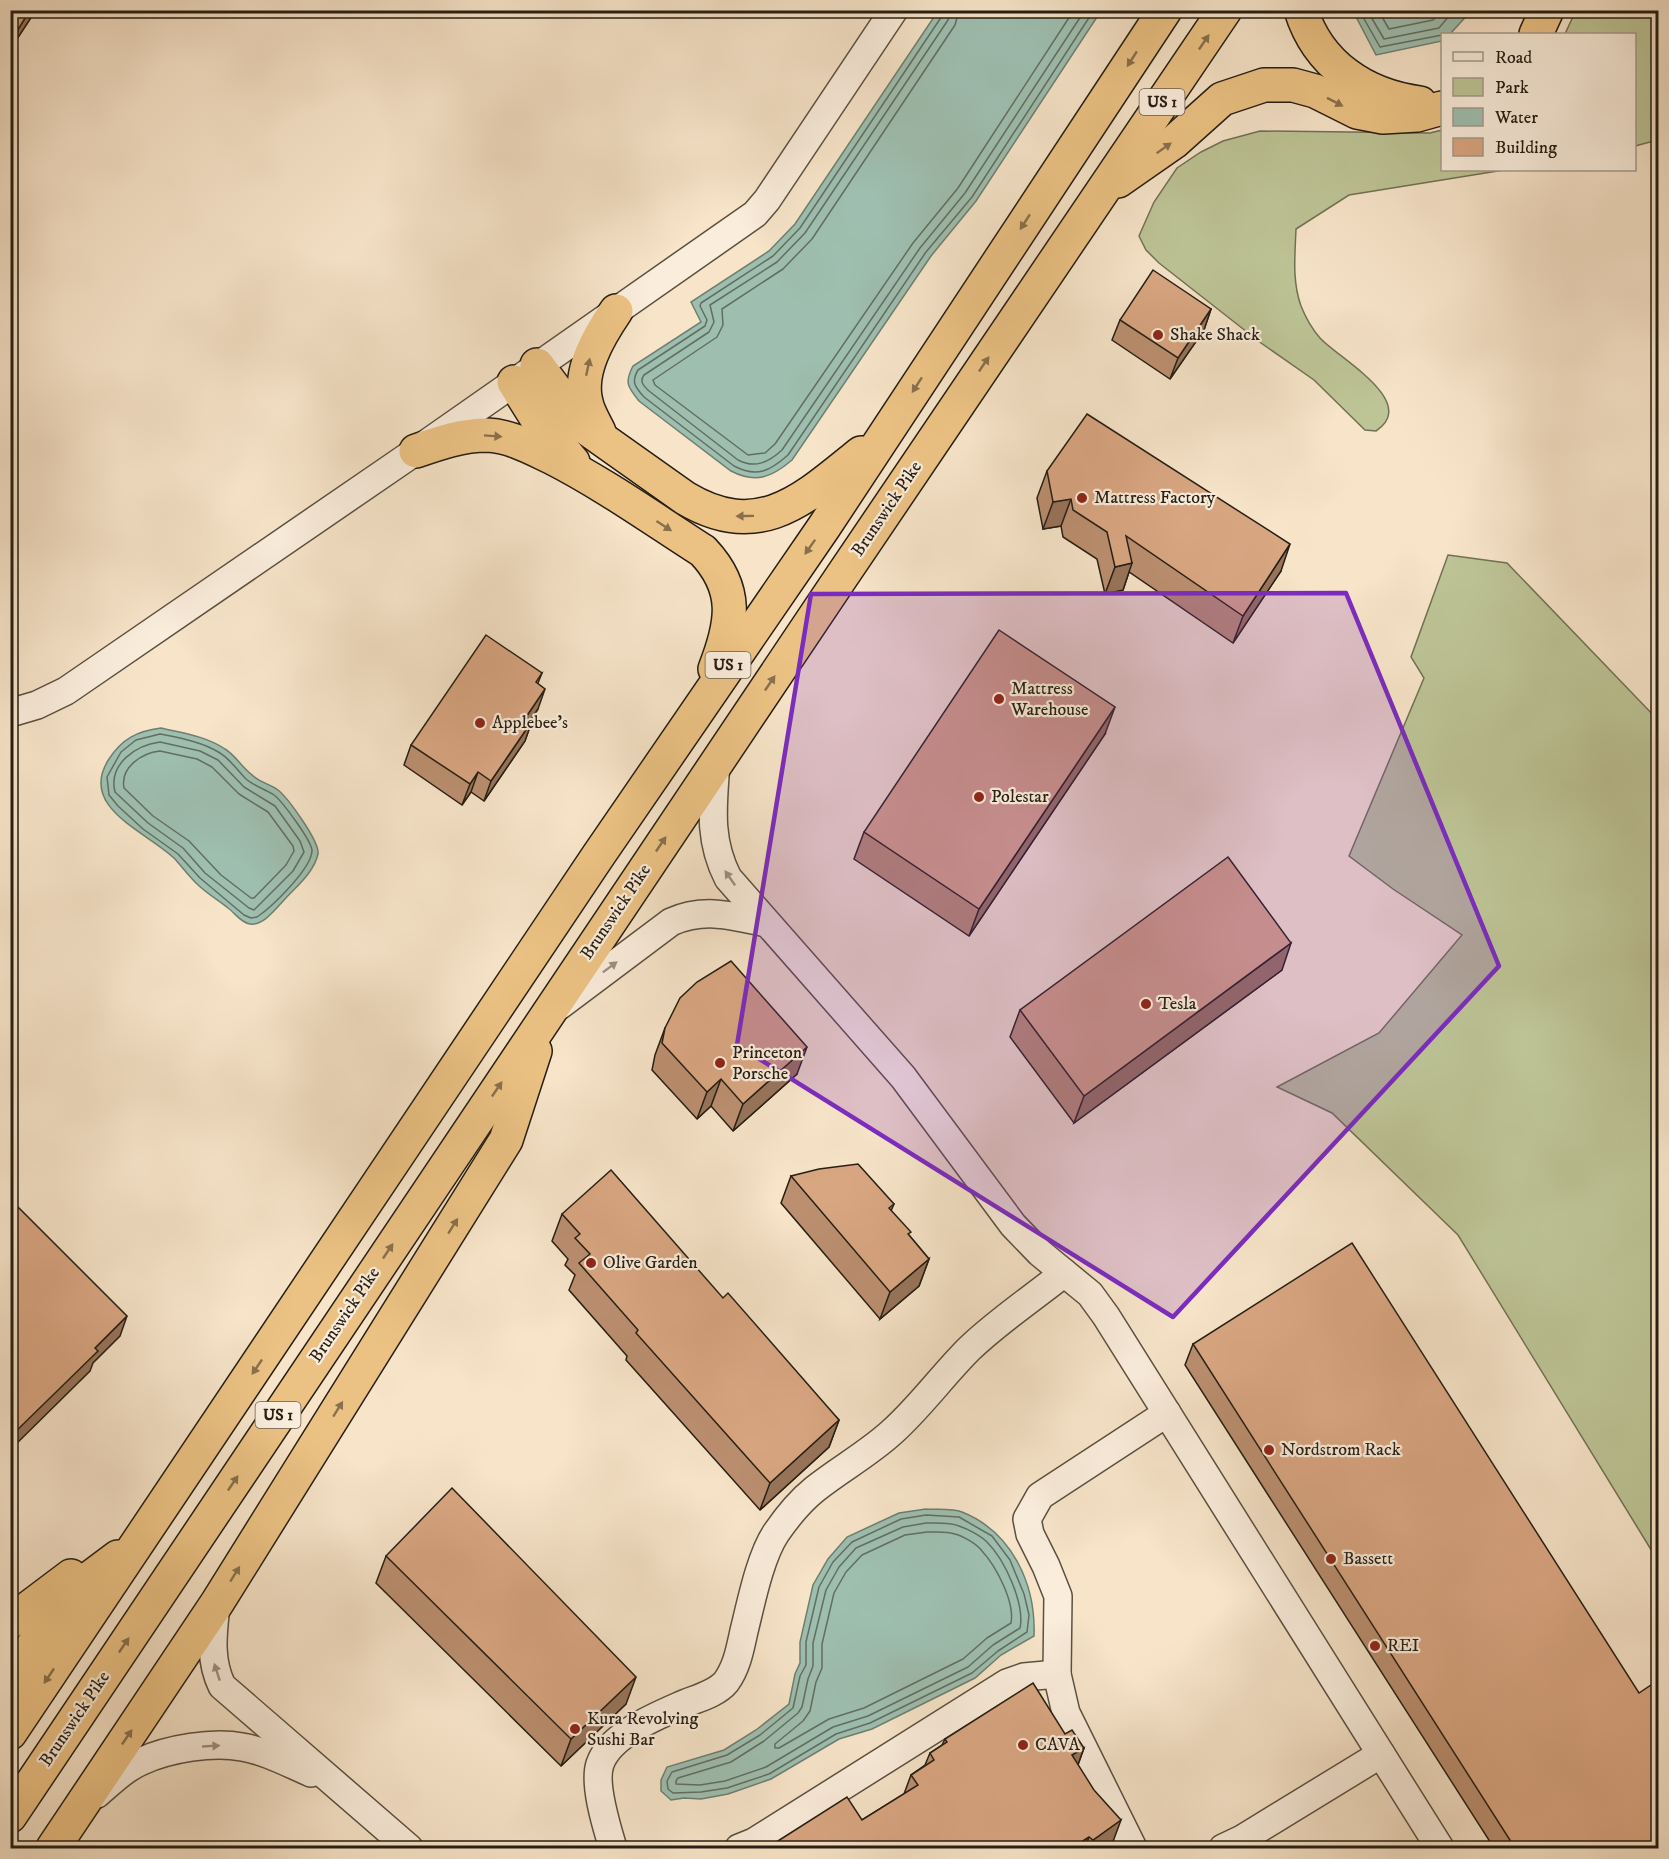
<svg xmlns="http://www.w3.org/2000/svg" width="1669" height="1859" font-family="'IM FELL DW Pica',serif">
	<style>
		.green { fill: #bdc496; stroke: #727154; stroke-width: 1.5 }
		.water { fill: #9ebfb0; stroke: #6e7f71; stroke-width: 1.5 }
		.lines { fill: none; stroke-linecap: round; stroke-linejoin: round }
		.shore { stroke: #626e62; stroke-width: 1.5 }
		.minor-casing { stroke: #5a5040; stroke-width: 30 }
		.trunk-casing { stroke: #261e13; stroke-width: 36 }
		.minor { stroke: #faeddc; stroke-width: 27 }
		.trunk { stroke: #ecc284; stroke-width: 33 }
		.wall { fill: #bb8f70; stroke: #261e13; stroke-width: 1.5 }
		.shaded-wall { fill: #98745b; stroke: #261e13; stroke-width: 1.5 }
		.building { fill: #d9a682; stroke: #261e13; stroke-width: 1.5 }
		.oneway { fill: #89704c }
		.oneway2 { fill: #9b9082 }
		.marked { fill: #7b2cbf; fill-opacity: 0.2; stroke: #7b2cbf; stroke-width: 4.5; stroke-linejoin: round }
		.poi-dot { fill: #8f2418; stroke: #faeddc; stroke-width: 2 }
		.labels { text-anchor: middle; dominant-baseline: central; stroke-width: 4.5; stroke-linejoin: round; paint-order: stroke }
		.shield { fill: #faeddc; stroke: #665c4f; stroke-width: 1.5 }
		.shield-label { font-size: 16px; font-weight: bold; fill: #261e13 }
		.poi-label { font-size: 18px; fill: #261e13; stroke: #faeddc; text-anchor: start }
		.street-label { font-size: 18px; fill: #261e13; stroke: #faeddc }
	</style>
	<rect width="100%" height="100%" fill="#f7e4c9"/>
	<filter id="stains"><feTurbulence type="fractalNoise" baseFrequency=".00333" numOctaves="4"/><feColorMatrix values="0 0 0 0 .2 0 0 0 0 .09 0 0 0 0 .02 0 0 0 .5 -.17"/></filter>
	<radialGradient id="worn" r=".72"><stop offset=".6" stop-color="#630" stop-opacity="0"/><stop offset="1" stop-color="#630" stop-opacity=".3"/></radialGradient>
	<g class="green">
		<path d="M1576 10 1658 11V140L1635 146 1634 34H1565Z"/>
		<path d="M1442 130V170H1504L1349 195 1296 229C1295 255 1292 281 1301 306 1305 316 1313 330 1320 338 1338 358 1420 402 1376 431L1365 430 1314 380 1261 343 1159 263 1146 250 1139 236 1154 202 1177 168 1201 152 1223 141 1260 131 1430 133Z"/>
		<path d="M1448 555 1507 563 1658 720V1561L1458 1235 1332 1113 1277 1087 1379 1033 1462 935 1393 889 1349 856 1424 678 1411 657Z"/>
	</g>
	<g class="water">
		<path d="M938 11H1101L976 201 931 256 792 460C772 477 756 484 731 471L639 401C628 387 624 383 633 366L701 322 691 302 769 251 795 224Z"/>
		<path d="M1353 11H1471L1450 34H1442V41L1376 55Z"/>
		<path d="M161 728C182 733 206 736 225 749 235 755 242 767 251 774 258 782 270 784 278 790 288 798 320 842 318 854 314 872 297 886 286 898 277 907 264 926 250 924 241 923 235 913 228 908 218 900 206 893 196 883 189 876 182 867 175 859 148 832 77 808 109 759 122 739 137 731 161 728Z"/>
		<path d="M926 1509C937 1510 952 1508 962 1512 1012 1532 1036 1584 1034 1636L1001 1655 975 1678 872 1729 839 1739 771 1779 728 1794 701 1799 684 1798 671 1800 661 1791V1780L667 1767 724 1750 756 1730 789 1704 795 1674 800 1663V1642L813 1585 828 1559 847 1537 899 1513Z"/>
	</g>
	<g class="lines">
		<g class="shore">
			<path d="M943 10 942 16 800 228 773 256 701 303 700 306 707 320 705 326 638 370C631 382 635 387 644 397L734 466C757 478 770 471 788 455L926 252 972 197 1094 10"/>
			<path d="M950 10 948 20 805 233 777 262 710 305 714 322 709 332 644 375C639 382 644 386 649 391L738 460C755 469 769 462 782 450L920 248 965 193 1085 10"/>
			<path d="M959 10 955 25 812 239 783 269 722 309 723 325 717 337 653 380 655 385 748 455 765 453 775 444 913 243 958 188 1074 10"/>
			<path d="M1359 10 1380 47 1442 35"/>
			<path d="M1367 10 1384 39 1439 28 1454 10"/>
			<path d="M1378 10 1389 29 1433 20 1442 10"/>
			<path d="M160 734C180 738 203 742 220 753 230 759 238 771 246 779 254 786 265 789 274 795 282 801 312 841 312 851 311 869 272 907 257 917L251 918 244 915 200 878 178 854 143 829 118 806 109 795 107 777 121 752 136 740Z"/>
			<path d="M160 742 200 751 218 760 244 787 275 806 300 841 304 852 293 871 254 910 249 908 205 873 183 848 148 823 115 792C108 764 136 745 160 742Z"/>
			<path d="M160 751 197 759 212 767 239 794 268 812 293 846 294 851 286 865 254 898H251L221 875 189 841 153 816 124 788C120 767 142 753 160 751Z"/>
			<path d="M926 1515 959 1517 992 1536 1010 1560 1024 1594 1029 1615 1027 1632 998 1651 972 1673 870 1723 836 1734 769 1774 727 1788 701 1792 673 1793 668 1789 667 1781 672 1772 727 1755 760 1735 793 1708 800 1676 806 1665V1642L819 1587 833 1562 852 1542 901 1519Z"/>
			<path d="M926 1523C936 1523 950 1522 959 1526 968 1529 981 1536 987 1542 1005 1560 1025 1604 1020 1628L993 1645 968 1667 868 1716 833 1727 766 1767 725 1781 700 1785 676 1784V1781L678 1778 731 1762 764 1741 798 1713 802 1707 808 1679 813 1666V1643L826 1590 839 1567 856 1548 903 1527Z"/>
			<path d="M927 1532C935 1532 947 1531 955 1534 963 1536 977 1544 982 1551 996 1566 1015 1602 1011 1623L987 1638 963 1659 864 1708 829 1719 779 1748H775V1744L803 1721 810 1711 816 1682 822 1668V1644L834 1593 846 1572 862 1555 905 1535Z"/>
		</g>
		<defs>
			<g id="minor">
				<path d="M10 713 37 705 66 691 416 451 755 214 767 200 894 10"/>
				<path d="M716 763C713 805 708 839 728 878L903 1077 1013 1225 1040 1253 1090 1294 1106 1316 1440 1848"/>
				<path d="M559 1006 671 922C705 907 733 916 767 923"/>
				<path d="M216 1605C213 1633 209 1659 222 1686L409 1848"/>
				<path d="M97 1794C111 1782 125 1768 142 1761 168 1749 213 1741 242 1747 266 1751 288 1763 311 1773"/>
				<path d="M613 1848C607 1828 593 1784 600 1764 610 1734 659 1715 686 1703 699 1698 717 1693 726 1682 737 1667 740 1649 744 1631 751 1603 760 1557 776 1533 787 1517 800 1501 815 1489 840 1469 868 1454 892 1432 920 1407 942 1376 969 1349 998 1321 1033 1298 1064 1273"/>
				<path d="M739 1848 754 1842 1007 1683 1024 1677 1057 1674"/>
				<path d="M1133 1848 1066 1713 1057 1674 1058 1596 1046 1566 1030 1534 1027 1519 1040 1496 1167 1413"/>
				<path d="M1223 1848 1242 1839 1381 1754"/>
			</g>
			<g id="trunk">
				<path d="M1301 10C1318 65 1365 96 1420 103"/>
				<path d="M1536 34 1547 10"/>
				<path d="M1118 181 1174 142 1222 99 1264 85H1293L1315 91 1357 112 1383 117 1417 115 1442 108"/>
				<path d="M537 365 582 425 685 498C760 543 805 498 861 453"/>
				<path d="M514 382 539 422 573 462"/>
				<path d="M599 432C595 423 588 413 586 402 578 371 599 336 616 311"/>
				<path d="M416 451C439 443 462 435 487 435 510 436 530 447 551 457 604 484 653 519 703 551 739 589 733 623 715 669"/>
				<path d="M10 1622 71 1576"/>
				<path d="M10 1677 74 1590 118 1557"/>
				<path d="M10 1733 598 856 824 527 1165 10"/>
				<path d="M10 1816 842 576 1225 10"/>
				<path d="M53 1848 217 1603 506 1140 535 1051"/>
			</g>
		</defs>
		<use href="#minor" class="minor-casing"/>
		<use href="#trunk" class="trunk-casing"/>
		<use href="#minor" class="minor"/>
		<use href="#trunk" class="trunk"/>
	</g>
	<g class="wall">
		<path d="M10 10H36L11 48H10Z"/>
		<path d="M1211 309 1204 330 1170 379 1112 340 1120 320Z"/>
		<path d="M1047 471 1281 571 1233 643 1129 572 1123 590 1105 594 1097 559 1063 537 1061 526 1043 529 1037 498Z"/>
		<path d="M542 673 538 683V709L531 720 532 721 525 741 484 801 471 792 462 805 404 765 411 745Z"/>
		<path d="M1105 734 969 936 854 859 864 832Z"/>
		<path d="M1282 970 1074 1123 1010 1037 1020 1010Z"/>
		<path d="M665 1028 797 1074 733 1131 711 1106 697 1119 652 1070 655 1055Z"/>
		<path d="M791 1176 894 1204 891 1211 909 1235 929 1259 919 1286 880 1319 781 1203Z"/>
		<path d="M562 1214 723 1298 839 1420 829 1447 760 1510 626 1360 627 1356 569 1290 575 1275 565 1265 568 1259 552 1241Z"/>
		<path d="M1193 1344 1639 1693 1659 1848H1494L1185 1365Z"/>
		<path d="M386 1556 626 1704 561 1766 376 1583Z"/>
		<path d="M1065 1734 1084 1748 1078 1765 1111 1847 1109 1848H769L770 1846 862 1820 904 1794 911 1775 925 1765 930 1753 942 1745 945 1739Z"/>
	</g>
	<g class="shaded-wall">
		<path d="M30 10H36L11 48 19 28Z"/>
		<path d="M1211 309 1204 330 1170 379 1178 358Z"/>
		<path d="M1071 499 1061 526 1043 529 1053 502Z"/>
		<path d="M1290 544 1281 571 1233 643 1243 616Z"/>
		<path d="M1132 563 1123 590 1105 594 1115 567Z"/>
		<path d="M545 689 538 709 519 737 526 717Z"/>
		<path d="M1115 707 1105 734 969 936 979 909Z"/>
		<path d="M532 721 525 741 484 801 491 781Z"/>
		<path d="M478 772 471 792 462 805 470 784Z"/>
		<path d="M1291 943 1282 970 1074 1123 1084 1096Z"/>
		<path d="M807 1047 797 1074 733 1131 743 1104Z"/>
		<path d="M721 1079 711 1106 697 1119 707 1092Z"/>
		<path d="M929 1259 919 1286 880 1319 890 1292Z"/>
		<path d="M127 1316 120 1336 93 1363 90 1371 10 1450V1437L95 1348Z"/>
		<path d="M839 1420 829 1447 760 1510 770 1483Z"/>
		<path d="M636 1677 626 1704 561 1766 571 1739Z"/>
		<path d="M1084 1748 1074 1775 1072 1755Z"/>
		<path d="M1121 1820 1111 1847 1109 1848H1090L1093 1840Z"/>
		<path d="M1089 1837 1085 1848H1072Z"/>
	</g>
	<g class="building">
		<path d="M10 10H30L19 28 12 23 10 26Z"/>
		<path d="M1153 270 1211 309 1178 358 1120 320Z"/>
		<path d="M1087 414 1290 544 1243 616 1126 536 1132 563 1115 567 1107 532 1073 510 1071 499 1053 502 1047 471Z"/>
		<path d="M999 630 1115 707 979 909 864 832Z"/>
		<path d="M486 635 542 673 536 682 545 689 526 717 532 721 491 781 478 772 470 784 411 745Z"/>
		<path d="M1228 857 1291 943 1084 1096 1020 1010Z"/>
		<path d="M731 961 807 1047 743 1104 721 1079 707 1092 662 1043 665 1028 680 998 697 982Z"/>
		<path d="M858 1164 894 1204 889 1208 911 1232 908 1234 929 1259 890 1292 791 1176 819 1169Z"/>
		<path d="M611 1170 723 1298 728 1293 839 1420 770 1483 636 1333 638 1330 579 1263 590 1254 575 1238 580 1234 562 1214Z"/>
		<path d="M10 1199 127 1316 95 1348 98 1351 10 1437Z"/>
		<path d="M1352 1243 1639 1693 1654 1683 1659 1690V1848H1515L1193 1344Z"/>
		<path d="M452 1488 636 1677 571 1739 386 1556Z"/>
		<path d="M1033 1683 1065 1734 1072 1730 1084 1748 1072 1755 1094 1790 1121 1820 1093 1840 1089 1837 1072 1848H770V1846L847 1797 862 1820 918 1785 911 1775 934 1760 930 1753 947 1742 945 1739Z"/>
	</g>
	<defs><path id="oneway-solid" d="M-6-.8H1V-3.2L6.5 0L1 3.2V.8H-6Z" transform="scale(1.5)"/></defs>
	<g class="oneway">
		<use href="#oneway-solid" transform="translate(1204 42) rotate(-56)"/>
		<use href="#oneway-solid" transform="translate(1132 59) rotate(123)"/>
		<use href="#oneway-solid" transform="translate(1335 102) rotate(27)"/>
		<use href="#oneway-solid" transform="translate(1164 148) rotate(-35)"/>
		<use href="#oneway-solid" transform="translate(1025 222) rotate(123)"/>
		<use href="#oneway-solid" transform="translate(984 364) rotate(-56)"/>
		<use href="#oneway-solid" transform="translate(588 367) rotate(-78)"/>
		<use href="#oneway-solid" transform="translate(917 385) rotate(123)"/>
		<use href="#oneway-solid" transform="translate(493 436) rotate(4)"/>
		<use href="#oneway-solid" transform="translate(745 516) rotate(179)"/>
		<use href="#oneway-solid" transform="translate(664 526) rotate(33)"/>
		<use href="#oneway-solid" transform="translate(810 547) rotate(125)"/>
		<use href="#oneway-solid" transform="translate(770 683) rotate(-56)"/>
		<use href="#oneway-solid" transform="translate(661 844) rotate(-56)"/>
		<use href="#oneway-solid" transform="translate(497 1089) rotate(-56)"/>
		<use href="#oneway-solid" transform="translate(453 1226) rotate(-58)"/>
		<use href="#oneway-solid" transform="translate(388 1251) rotate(-56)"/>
		<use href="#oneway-solid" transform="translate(257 1367) rotate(124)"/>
		<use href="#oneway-solid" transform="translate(338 1409) rotate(-58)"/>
		<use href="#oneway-solid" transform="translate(233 1483) rotate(-56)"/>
		<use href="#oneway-solid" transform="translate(235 1574) rotate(-58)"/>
		<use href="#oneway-solid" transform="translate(124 1645) rotate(-56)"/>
		<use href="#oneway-solid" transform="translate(49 1676) rotate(124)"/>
		<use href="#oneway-solid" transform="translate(127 1737) rotate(-56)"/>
	</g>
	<g class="oneway2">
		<use href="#oneway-solid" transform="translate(730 878) rotate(-125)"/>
		<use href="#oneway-solid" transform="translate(610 967) rotate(-37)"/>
		<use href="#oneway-solid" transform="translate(217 1672) rotate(-108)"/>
		<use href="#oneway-solid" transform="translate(211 1746) rotate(-3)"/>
	</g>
	<path class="marked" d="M1346 593 1499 966 1173 1317 737 1045 811 594Z"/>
	<g class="poi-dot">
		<circle cx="1158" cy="335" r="6"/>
		<circle cx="1082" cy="498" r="6"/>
		<circle cx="999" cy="699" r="6"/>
		<circle cx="480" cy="723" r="6"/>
		<circle cx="979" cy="797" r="6"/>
		<circle cx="1146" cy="1004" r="6"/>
		<circle cx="720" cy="1063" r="6"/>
		<circle cx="591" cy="1263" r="6"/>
		<circle cx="1269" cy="1450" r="6"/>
		<circle cx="1331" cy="1559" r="6"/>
		<circle cx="1375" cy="1646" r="6"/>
		<circle cx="575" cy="1729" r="6"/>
		<circle cx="1023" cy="1745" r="6"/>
	</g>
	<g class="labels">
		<g class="shield">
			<rect x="1139.5" y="89" width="45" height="26" rx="4.5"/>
			<rect x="705.5" y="652" width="45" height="26" rx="4.5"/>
			<rect x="255.5" y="1402" width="45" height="26" rx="4.5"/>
		</g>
		<g class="shield-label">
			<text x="1162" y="102">US 1</text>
			<text x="728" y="665">US 1</text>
			<text x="278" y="1415">US 1</text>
		</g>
		<g class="poi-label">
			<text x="1170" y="335">Shake Shack</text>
			<text x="1094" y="498">Mattress Factory</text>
			<text x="1011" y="689">Mattress<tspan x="1011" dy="21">Warehouse</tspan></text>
			<text x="492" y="723">Applebee's</text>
			<text x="991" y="797">Polestar</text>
			<text x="1158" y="1004">Tesla</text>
			<text x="732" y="1053">Princeton<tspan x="732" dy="21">Porsche</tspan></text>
			<text x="603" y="1263">Olive Garden</text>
			<text x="1281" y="1450">Nordstrom Rack</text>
			<text x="1343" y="1559">Bassett</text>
			<text x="1387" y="1646">REI</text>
			<text x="587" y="1719">Kura Revolving<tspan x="587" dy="21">Sushi Bar</tspan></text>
			<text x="1035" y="1745">CAVA</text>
		</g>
		<g class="street-label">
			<text transform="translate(887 509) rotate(-56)">Brunswick Pike</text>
			<text transform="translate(616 912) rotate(-56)">Brunswick Pike</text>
			<text transform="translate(345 1315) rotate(-56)">Brunswick Pike</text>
			<text transform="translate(75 1719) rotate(-56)">Brunswick Pike</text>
		</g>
	</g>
	<rect width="1669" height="1859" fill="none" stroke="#f7e4c9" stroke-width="36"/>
	<rect x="12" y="12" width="1645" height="1835" fill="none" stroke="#261e13" stroke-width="3"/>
	<rect x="18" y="18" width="1633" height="1823" fill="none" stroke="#261e13" stroke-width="1.5"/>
	<rect x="1441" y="33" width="195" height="138" fill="#faeddc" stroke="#a59a8c" stroke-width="1.5"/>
	<rect x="1453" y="52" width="30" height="9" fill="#faeddc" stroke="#a59a8c" stroke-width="1.5"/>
	<text x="1495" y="63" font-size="18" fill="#261e13">Road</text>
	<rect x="1453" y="78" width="30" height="18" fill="#bdc496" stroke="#a59a8c" stroke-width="1.5"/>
	<text x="1495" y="93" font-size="18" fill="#261e13">Park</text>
	<rect x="1453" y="108" width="30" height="18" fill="#9ebfb0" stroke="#a59a8c" stroke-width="1.5"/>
	<text x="1495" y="123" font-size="18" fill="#261e13">Water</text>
	<rect x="1453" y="138" width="30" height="18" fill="#d9a682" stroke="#a59a8c" stroke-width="1.5"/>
	<text x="1495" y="153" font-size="18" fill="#261e13">Building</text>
	<rect width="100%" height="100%" filter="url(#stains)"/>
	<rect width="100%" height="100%" fill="url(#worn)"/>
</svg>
